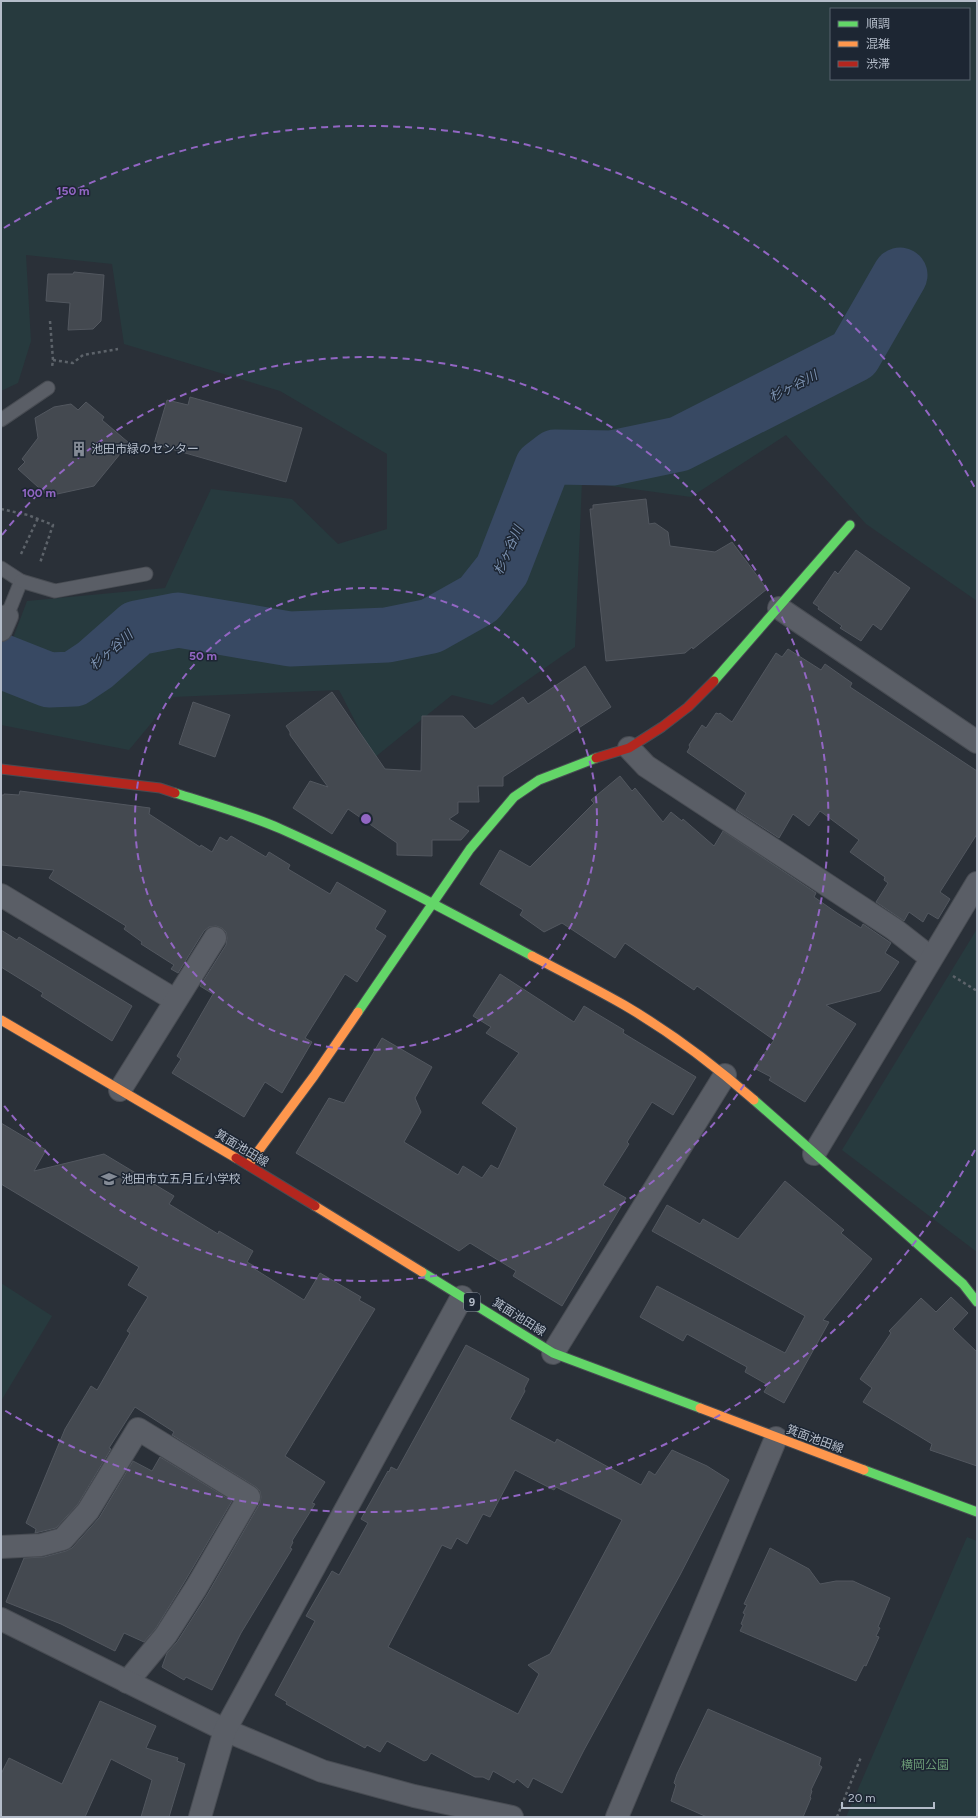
<svg xmlns="http://www.w3.org/2000/svg" width="978" height="1818" font-family="Figtree,'Noto Sans JP',sans-serif">
	<style>
		.green { fill: #273a3e; fill-rule: evenodd }
		.lines { fill: none; stroke-linecap: round; stroke-linejoin: round }
		.river { stroke: #384963; stroke-width: 55 }
		.building { fill: #444950; stroke: #52575f; fill-rule: evenodd }
		.lane-casing { stroke: #484c53; stroke-width: 15 }
		.street-casing { stroke: #484c53; stroke-width: 24 }
		.fast-casing { stroke: #484c53; stroke-width: 11 }
		.slow-casing { stroke: #484c53; stroke-width: 11 }
		.jam-casing { stroke: #484c53; stroke-width: 11 }
		.path { stroke: #5d636a; stroke-width: 2.5; stroke-dasharray: 3 3; stroke-linecap: butt }
		.lane { stroke: #5a5e66; stroke-width: 13 }
		.street { stroke: #5a5e66; stroke-width: 22 }
		.fast { stroke: #63d668; stroke-width: 9 }
		.slow { stroke: #ff974d; stroke-width: 9 }
		.jam { stroke: #b3261e; stroke-width: 9 }
		.ring { fill: none; stroke: #9266c3; stroke-width: 2; stroke-dasharray: 7 5 }
		.labels { text-anchor: middle; dominant-baseline: central; stroke-width: 3; stroke-linejoin: round; paint-order: stroke }
		.shield { fill: #1d2633; stroke: #878f9c; stroke-width: 1 }
		.shield-label { font-size: 11px; font-weight: bold; fill: #b4bcc9 }
		.poi-label { font-size: 12px; fill: #b4bcc9; stroke: #1d2633; text-anchor: start }
		.street-label { font-size: 12px; fill: #b4bcc9; stroke: #1d2633 }
		.park-label { font-size: 12px; fill: #6b9a76; stroke: #1d2633 }
		.water-label { font-size: 13px; font-style: italic; fill: #7c92b1; stroke: #1d2633 }
		.centre { fill: #9266c3; stroke: #1d2633; stroke-width: 2 }
		.ring-label { font-size: 12px; text-anchor: middle; font-weight: bold; fill: #9266c3; stroke: #1d2633; stroke-width: 3; stroke-linejoin: round; paint-order: stroke }
	</style>
	<rect width="100%" height="100%" fill="#2a3038"/>
	<g class="green">
		<path d="M1 1H977V601L866 524 786 435 691 497 582 482 575 647 492 705 452 695 374 758 339 690 173 697 129 750 1 725V670L27 601 165 588 211 489 292 499 338 544 387 529V454L280 391 124 344 112 264 26 255 31 341 18 383 1 391ZM831 9H969V79H831Z"/>
		<path d="M977 929V1252L842 1150Z"/>
		<path d="M1 1283 52 1316 1 1401Z"/>
		<path d="M967 1537 977 1541V1817H846Z"/>
	</g>
	<g class="lines">
		<path class="river" d="M1 661 49 680 74 679 95 665 137 628 178 620 290 639 387 635 431 626 479 599 502 570 542 467 555 457 612 458 679 444 854 355 900 275"/>
	</g>
	<g class="building">
		<path d="M74 272 104 275 101 321 93 329 68 330 70 303 46 301 48 274H73Z"/>
		<path d="M190 397 302 428 286 482 154 444 167 400 188 405Z"/>
		<path d="M86 402 104 417 102 420 129 443 94 486 48 496 18 469 25 462 22 459 38 438 35 418 54 407 71 404 78 410Z"/>
		<path d="M646 499 649 524 655 523 668 532 670 546 715 552 732 542 767 589 693 649 692 647 685 653 606 661 590 509H593V505Z"/>
		<path d="M856 550 910 588 881 630 873 624 861 641 840 628 842 626 818 609 819 607 813 603 835 571 838 574Z"/>
		<path d="M788 649 821 670 825 664 852 683 850 687 977 771V834L940 892 950 899 938 919 928 913 923 922 909 912 904 921 876 902 888 883 884 880 885 877 850 852 859 840 820 811 809 826 793 814 779 838 736 810 746 793 687 752 690 747 689 745 702 725 706 728 716 713 719 714 720 713 732 722 776 653 782 657Z"/>
		<path d="M585 666 611 707 503 777V786H478L479 802H458V813L449 819 469 831 461 840H432V856L397 855V843L348 809 332 834 293 808 310 781 328 787 290 735V732L286 726 332 692 385 769 421 771 422 716H463L475 729 523 697 528 704Z"/>
		<path d="M193 702 230 715 215 757 179 744Z"/>
		<path d="M620 776 632 791 635 788 663 822 671 812 682 821 683 819 714 846 723 831 816 893 814 897 837 913 861 928 863 924 891 943 885 953 899 962 880 991 826 1005 856 1024 805 1102 769 1080 771 1077 754 1068 774 1040 697 986 694 990 625 943 615 958 562 923 544 932 520 915 523 910 480 884 500 850 530 867 594 803 591 800Z"/>
		<path d="M20 791 150 808 149 814 200 847 201 845 212 852 220 837 227 841 231 836 266 857 269 852 290 865 288 869 330 894 337 882 386 911 375 929 386 936 357 982 345 974 305 1038 312 1042 282 1093 265 1082 244 1117 172 1073 181 1059 177 1056 213 994 200 986 226 945 227 938 226 932 222 928 216 926 209 927 204 931 178 973 171 969 174 965 141 944 142 942 124 929 126 926 49 878 54 870 1 865V795H4V794L19 795Z"/>
		<path d="M1 930 17 940 19 937 132 1006 112 1041 41 996 43 993 1 967Z"/>
		<path d="M500 974 574 1022 584 1006 624 1030 623 1033 696 1077 673 1115 652 1102 627 1142 629 1144 603 1185 626 1198 562 1306 513 1276 516 1271 470 1243 459 1251 296 1153 329 1098 344 1103 382 1038 432 1067 415 1098 421 1112 404 1142 458 1175 463 1166 482 1178 491 1165 498 1169 517 1128 482 1103 519 1053 486 1033 491 1027 473 1016Z"/>
		<path d="M1 1123 46 1150 34 1171 104 1154 174 1196 169 1204 218 1234 219 1231 253 1251 247 1262 254 1266 253 1268 304 1300 320 1273 361 1297 359 1300 375 1309 285 1456 325 1482 312 1503 315 1504 292 1541 293 1542 290 1548 292 1549 241 1633 212 1690 186 1677 184 1680 162 1667 167 1653 177 1642 207 1595 260 1503 261 1497 260 1491 256 1487 172 1435 174 1432 135 1407 109 1448 111 1449 78 1504 56 1528 35 1533 36 1529 26 1523 65 1429 91 1386 97 1390 130 1333 127 1331 148 1297 128 1285 139 1267 1 1184Z"/>
		<path d="M785 1181 844 1230 841 1233 872 1259 823 1320 829 1322 784 1403 764 1392 768 1385 745 1372 747 1367 687 1334 683 1341 640 1317 657 1286 785 1353 805 1316 652 1231 667 1205 700 1224 703 1219 738 1239Z"/>
		<path d="M951 1297 968 1313 953 1329 977 1352V1466L930 1450 932 1444 863 1402 872 1388 860 1379 891 1333 889 1331 921 1298 936 1312Z"/>
		<path d="M466 1345 529 1379 524 1389 525 1391 510 1419 555 1443 557 1439 641 1485 649 1471 655 1475 672 1450 707 1466 729 1480 680 1575 584 1750 562 1793 533 1778 528 1788 517 1779 514 1783 493 1771 489 1780 483 1777H475L431 1753 427 1760 424 1761 387 1741 380 1752 367 1745 365 1748 286 1704 287 1702 275 1695 315 1621 306 1616 332 1571 339 1575 368 1523 361 1519 388 1471 389 1472 391 1467 397 1470ZM515 1470 554 1490 556 1487 622 1520 550 1654 528 1665 539 1674 518 1714 388 1647 442 1545 451 1549 457 1538 467 1544 483 1514 490 1517Z"/>
		<path d="M160 1457 232 1501 185 1581 156 1628 144 1642 124 1633 115 1651 61 1624 6 1602 24 1558 44 1557 66 1551 72 1548 99 1518 133 1461 152 1471Z"/>
		<path d="M770 1548 809 1569 820 1584 836 1581H853L890 1598 878 1627 880 1628 876 1636 879 1637 866 1666 864 1665 856 1681 740 1631 743 1625 741 1624 745 1614 743 1613 747 1605 744 1604Z"/>
		<path d="M100 1701 156 1726 146 1748 178 1758 177 1761 185 1764 169 1817H141L152 1780 111 1759 85 1817H1V1774L9 1758 62 1784Z"/>
		<path d="M708 1709 821 1758 819 1765 822 1767 811 1790 812 1791 810 1797 811 1798 803 1817H707L671 1801 676 1785 674 1783 677 1774Z"/>
	</g>
	<g class="lines">
		<defs>
			<g id="lane">
				<path d="M1 420 48 388"/>
				<path d="M1 568 21 581 7 616"/>
				<path d="M21 581 55 591 146 574"/>
			</g>
			<g id="street">
				<path d="M779 608 977 742"/>
				<path d="M1 630 7 616"/>
				<path d="M629 748 646 766 894 929 931 958"/>
				<path d="M1 895 175 1000"/>
				<path d="M120 1090 215 938"/>
				<path d="M814 1154 977 883"/>
				<path d="M553 1353 725 1075"/>
				<path d="M1 1547 41 1545 63 1539 88 1511 138 1429 249 1497 196 1588 166 1635 127 1682"/>
				<path d="M1 1619 225 1730 322 1771 414 1796 512 1817"/>
				<path d="M200 1817 225 1730 462 1297"/>
				<path d="M617 1817 776 1438"/>
			</g>
			<g id="fast">
				<path d="M714 681 850 525"/>
				<path d="M175 793C210 804 247 814 281 829 366 867 449 912 532 956"/>
				<path d="M358 1012 470 849 514 797 539 780 596 758"/>
				<path d="M754 1100 963 1284 977 1302"/>
				<path d="M422 1272 553 1353 700 1408"/>
				<path d="M864 1470 977 1512"/>
			</g>
			<g id="slow">
				<path d="M532 956C563 972 594 988 624 1005 670 1032 714 1065 754 1100"/>
				<path d="M1 1020 236 1158"/>
				<path d="M248 1165 314 1076 358 1012"/>
				<path d="M315 1206 422 1272"/>
				<path d="M700 1408 864 1470"/>
			</g>
			<g id="jam">
				<path d="M596 758 629 748 662 727 688 707 714 681"/>
				<path d="M1 769 160 788 175 793"/>
				<path d="M236 1158 315 1206"/>
			</g>
		</defs>
		<use href="#lane" class="lane-casing"/>
		<use href="#street" class="street-casing"/>
		<use href="#fast" class="fast-casing"/>
		<use href="#slow" class="slow-casing"/>
		<use href="#jam" class="jam-casing"/>
		<g class="path">
			<path d="M50 321 53 360 52 367"/>
			<path d="M53 360 73 363 83 355 118 349"/>
			<path d="M1 509 28 515 53 525 40 563"/>
			<path d="M21 554 38 518"/>
			<path d="M953 976 977 991"/>
			<path d="M837 1817 861 1757"/>
		</g>
		<use href="#lane" class="lane"/>
		<use href="#street" class="street"/>
		<use href="#fast" class="fast"/>
		<use href="#slow" class="slow"/>
		<use href="#jam" class="jam"/>
	</g>
	<g class="ring">
		<circle cx="366" cy="819" r="231"/>
		<path d="M2 535A462 462 0 1 1 2 1103"/>
		<path d="M975 1150A693 693 0 0 1 4 1410M4 228A693 693 0 0 1 975 488"/>
	</g>
	<defs>
		<symbol id="building-bare" viewBox="-9 -9 18 18"><path d="M-4-6H4V6H1V3H-1V6H-4ZM-2.5-4.3h1.7v1.8h-1.7ZM.8-4.3h1.7v1.8H.8ZM-2.5-1h1.7V.8h-1.7ZM.8-1h1.7V.8H.8Z" fill="#848b96" stroke="#1d2633" stroke-width="2.5" paint-order="stroke"/></symbol>
		<symbol id="school-bare" viewBox="-9 -9 18 18"><path d="M0-5L7-2L0 1L-7-2ZM-4 1L0 2.5L4 1V4Q0 6-4 4Z" fill="#848b96" stroke="#1d2633" stroke-width="2.5" paint-order="stroke"/></symbol>
	</defs>
	<g fill-rule="evenodd">
		<use href="#building-bare" x="68" y="438" width="22" height="22"/>
		<use href="#school-bare" x="98" y="1168" width="22" height="22"/>
	</g>
	<g class="labels">
		<rect class="shield" x="464" y="1293" width="16" height="18" rx="3"/>
		<g class="shield-label">
			<text x="472" y="1302">9</text>
		</g>
		<g class="poi-label">
			<text x="91" y="449">池田市緑のセンター</text>
			<text x="121" y="1179">池田市立五月丘小学校</text>
		</g>
		<g class="street-label">
			<text transform="translate(242 1148) rotate(31)">箕面池田線</text>
			<text transform="translate(519 1317) rotate(32)">箕面池田線</text>
			<text transform="translate(815 1439) rotate(20)">箕面池田線</text>
		</g>
		<g class="park-label">
			<text x="925" y="1765">横岡公園</text>
		</g>
		<g class="water-label">
			<text transform="translate(793 386) rotate(-27)">杉ヶ谷川</text>
			<text transform="translate(508 550) rotate(-66)">杉ヶ谷川</text>
			<text transform="translate(111 650) rotate(-41)">杉ヶ谷川</text>
		</g>
	</g>
	<circle cx="366" cy="819" r="6" class="centre"/>
	<g class="ring-label">
		<text x="73" y="195">150 m</text>
		<text x="39" y="497">100 m</text>
		<text x="203" y="660">50 m</text>
	</g>
	<rect width="978" height="1818" fill="none" stroke="#b4bcc9" stroke-width="4"/>
	<rect x="830" y="8" width="140" height="72" fill="#1d2633" stroke="#59626f"/>
	<rect x="838" y="21" width="20" height="6" fill="#63d668" stroke="#59626f"/>
	<text x="866" y="28" font-size="12" fill="#b4bcc9">順調</text>
	<rect x="838" y="41" width="20" height="6" fill="#ff974d" stroke="#59626f"/>
	<text x="866" y="48" font-size="12" fill="#b4bcc9">混雑</text>
	<rect x="838" y="61" width="20" height="6" fill="#b3261e" stroke="#59626f"/>
	<text x="866" y="68" font-size="12" fill="#b4bcc9">渋滞</text>
	<path d="M842 1802v6h92v-6" fill="none" stroke="#b4bcc9" stroke-width="2"/>
	<text x="848" y="1802" font-size="12" fill="#b4bcc9" stroke="#1d2633" stroke-width="3" paint-order="stroke">20 m</text>
</svg>
